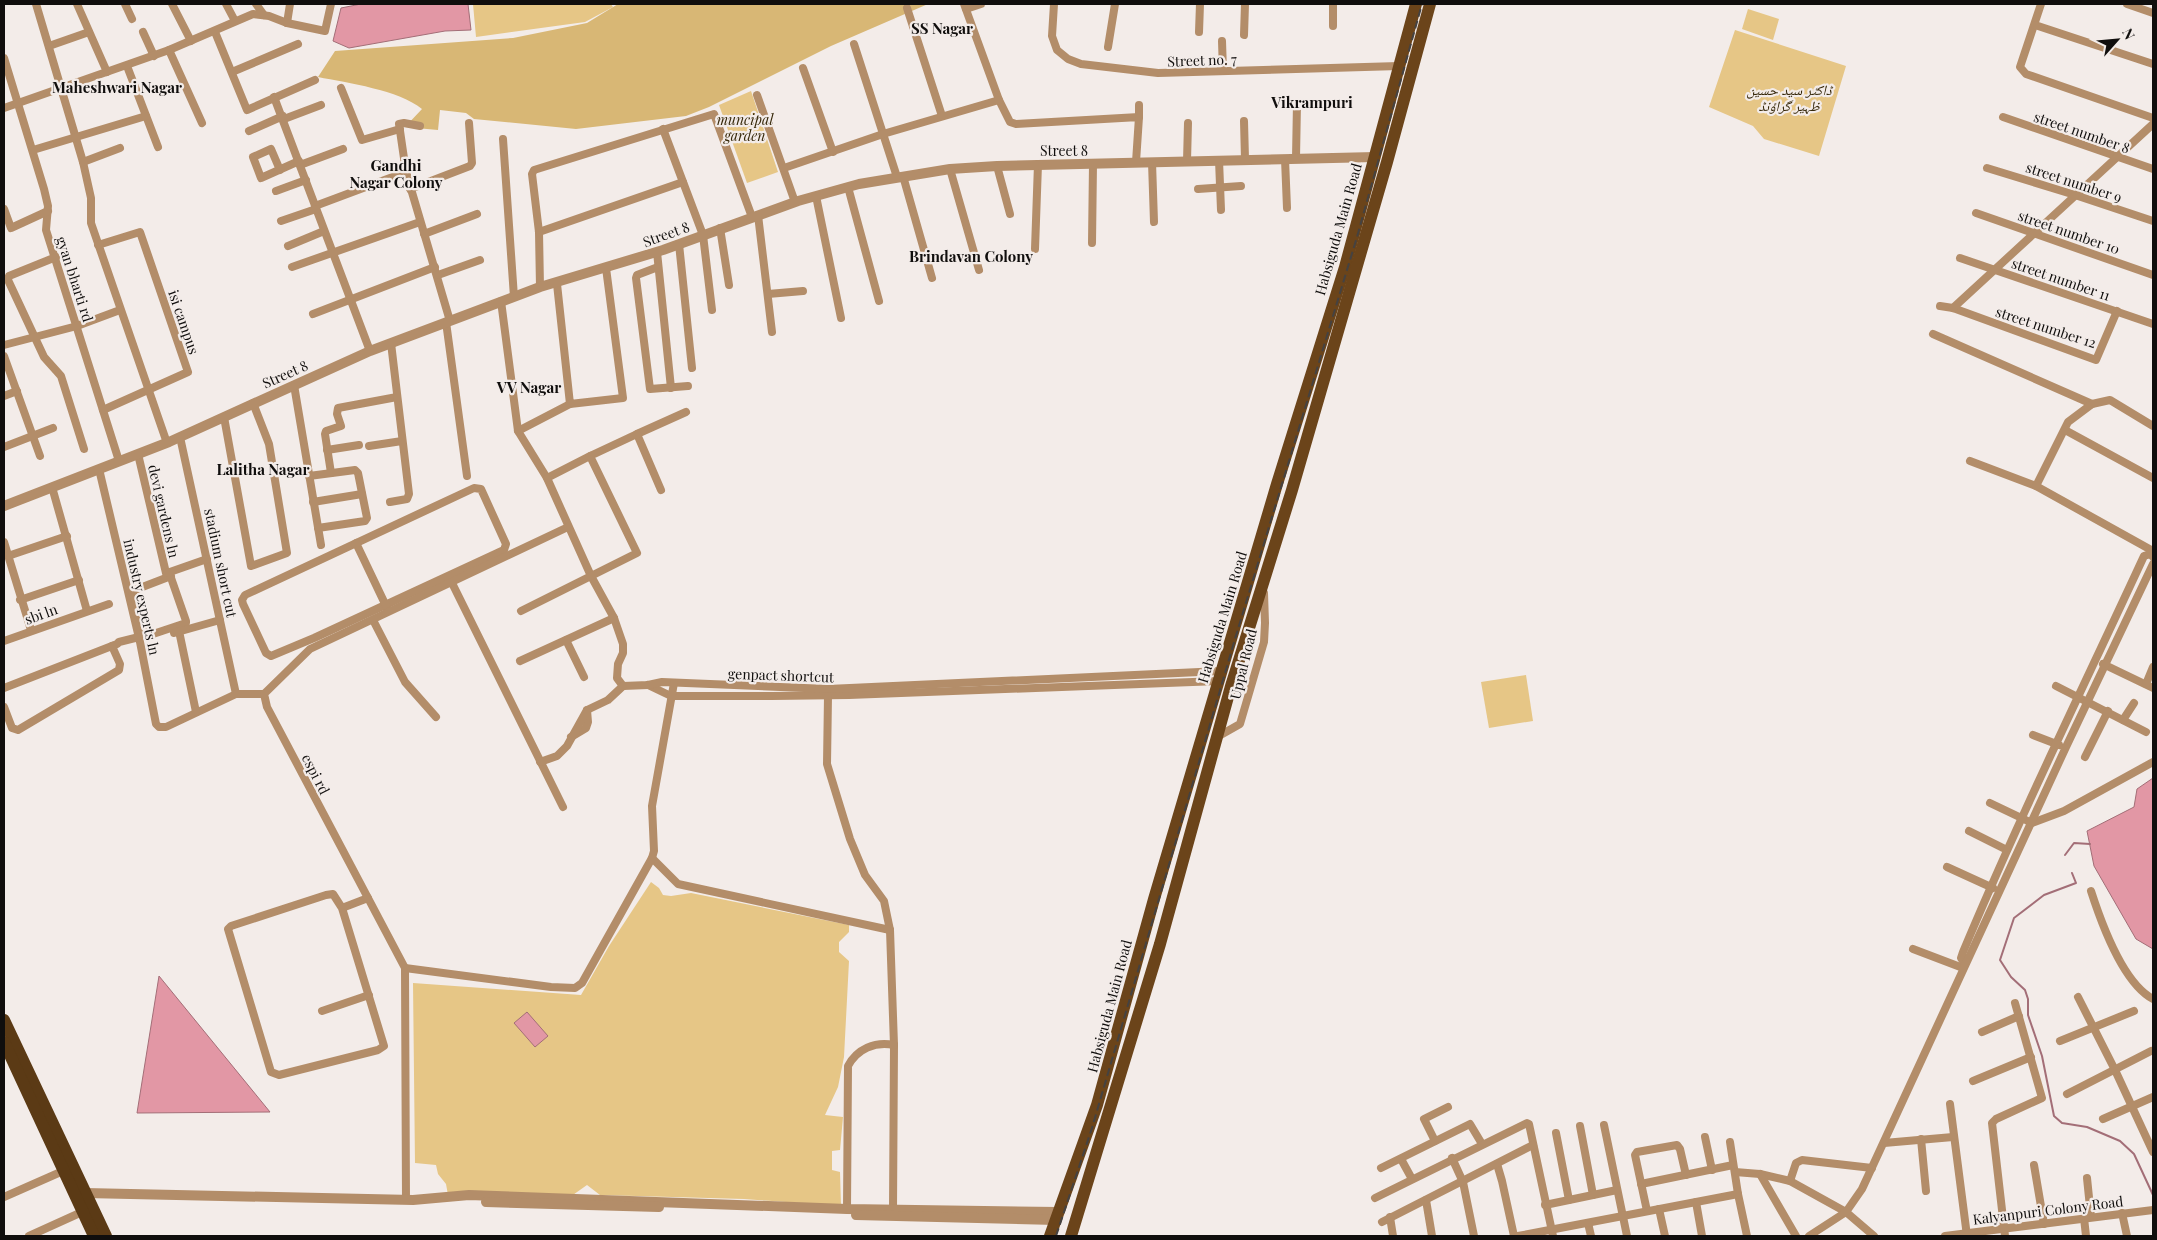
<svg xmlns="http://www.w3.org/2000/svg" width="2157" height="1240" font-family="'Playfair Display','Noto Naskh Arabic',serif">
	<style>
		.green { fill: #e6c686 }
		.forest { fill: #d8b775 }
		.water { fill: #e297a5; stroke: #a36e77 }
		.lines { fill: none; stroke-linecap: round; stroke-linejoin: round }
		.stream { stroke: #a36e77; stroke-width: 2 }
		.minor { stroke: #b38d69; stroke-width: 8 }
		.tertiary { stroke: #b38d69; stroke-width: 10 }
		.primary { stroke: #6b441a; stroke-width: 12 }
		.trunk { stroke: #5b3a15; stroke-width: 12 }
		.rail { stroke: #454241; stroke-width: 2; stroke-dasharray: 8 4; stroke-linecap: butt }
		.labels { text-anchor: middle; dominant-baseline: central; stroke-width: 4.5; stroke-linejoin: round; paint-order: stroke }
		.street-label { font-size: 14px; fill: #100e0d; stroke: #f3ece9 }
		.park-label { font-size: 14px; font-style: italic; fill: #36280a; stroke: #f3ece9 }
		.neighbourhood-label { font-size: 15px; font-weight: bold; fill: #100e0d; stroke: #f3ece9 }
	</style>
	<rect width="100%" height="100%" fill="#f3ece9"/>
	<g class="green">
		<path d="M473 4H611L613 7 585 22 476 37Z"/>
		<path d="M1748 9 1779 19 1773 40 1742 29Z"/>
		<path d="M1735 30 1846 66 1819 156 1764 139 1753 126 1709 107Z"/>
		<path d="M751 91 778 172 747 183 719 105Z"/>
		<path d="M1526 675 1533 721 1489 728 1481 682Z"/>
		<path d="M651 882 659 888 663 895 671 896 691 893 849 925V932L839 942V952L849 961 844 1057 838 1087 825 1115 843 1117 840 1150 832 1151V1170L840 1172 841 1206 744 1199 600 1195 587 1185 570 1197 448 1195 446 1184 438 1174 436 1165 415 1163 413 983 581 995 609 946Z"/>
	</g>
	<path class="forest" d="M618 4H928L831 46 709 107 686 116 576 129 474 119 466 113 440 110 438 130 405 127 422 109C399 90 348 83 318 77L335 51 513 38 587 23Z"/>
	<g class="water">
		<path d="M361 4H468L471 30 445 31 349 48 333 41 341 8Z"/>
		<path d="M2153 778V949L2136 939 2094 866 2087 831 2134 807 2137 789Z"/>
		<path d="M159 976 270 1112 137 1113Z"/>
		<path d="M527 1012 548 1036 535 1047 514 1023Z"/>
	</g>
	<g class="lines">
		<g class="stream">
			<path d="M2065 855 2074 843 2090 844"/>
			<path d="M2072 873 2076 883 2044 895 2014 918 2000 960 2011 977 2025 990 2028 999V1015L2042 1056 2054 1116 2062 1123 2087 1127 2120 1141 2134 1154 2153 1195"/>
		</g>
		<g class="minor">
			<path d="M36 4 83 162 91 198V223L167 443"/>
			<path d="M77 4 107 72"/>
			<path d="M125 4 132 19"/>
			<path d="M172 4 191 41"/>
			<path d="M226 4 235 21"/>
			<path d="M256 4 264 15"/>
			<path d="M964 4 999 100 1010 122 1016 124 1139 117 1136 162"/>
			<path d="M1054 4 1052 36 1057 50 1068 59 1081 64 1158 73 1399 66"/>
			<path d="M1333 4V26"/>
			<path d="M2041 4 2020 67 2026 74 2153 118"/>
			<path d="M2127 4 2153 13"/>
			<path d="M907 8 942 116"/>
			<path d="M966 9 981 4"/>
			<path d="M287 23 290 4"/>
			<path d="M2035 25 2153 64"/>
			<path d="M143 32 154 56"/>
			<path d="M215 32 247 110 315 80"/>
			<path d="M1199 32 1200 4"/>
			<path d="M1244 35 1245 4"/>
			<path d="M1222 41 1223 71"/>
			<path d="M854 44 897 177"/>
			<path d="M49 46 89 32"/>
			<path d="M1108 47 1115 4"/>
			<path d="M169 50 202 123"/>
			<path d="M4 58 44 189 48 206 46 230 119 461"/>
			<path d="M127 66 158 147"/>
			<path d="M803 68 833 152"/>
			<path d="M232 72 298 44"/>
			<path d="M341 88 362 140 400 129"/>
			<path d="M757 95 795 202"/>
			<path d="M274 97 370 351"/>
			<path d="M4 108 169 50 253 14 269 16 287 23 325 31 331 4"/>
			<path d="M1139 117V105"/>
			<path d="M2003 117 2153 169"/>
			<path d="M284 119 321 105"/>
			<path d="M1244 121 1245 159"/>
			<path d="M420 126 404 123 399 124 406 172 450 321"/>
			<path d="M663 129 703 235 712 310"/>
			<path d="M249 131 283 116"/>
			<path d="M503 139 514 297"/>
			<path d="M33 150 146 116"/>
			<path d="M1296 158 1297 103"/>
			<path d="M1285 159 1287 208"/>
			<path d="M1219 160 1221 210"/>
			<path d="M1187 161 1188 123"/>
			<path d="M83 162 120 148"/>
			<path d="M1152 162 1154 222"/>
			<path d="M300 165 343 149"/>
			<path d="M997 166 1010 214"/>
			<path d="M784 168 883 134 999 100"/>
			<path d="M1987 168 2075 195 2153 221"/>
			<path d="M950 169 979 270"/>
			<path d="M280 170 271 149 253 157 261 178 299 161"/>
			<path d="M903 176 932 278"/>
			<path d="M848 187 879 301"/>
			<path d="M410 189 470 166 472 163 469 123"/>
			<path d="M1198 189 1241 186"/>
			<path d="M276 191 306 180"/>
			<path d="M816 196 841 318"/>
			<path d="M315 206 406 172"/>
			<path d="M4 209 11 228 48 211"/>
			<path d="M1976 213 2153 275"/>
			<path d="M758 215 772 332"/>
			<path d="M281 221 316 209"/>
			<path d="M720 228 729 285"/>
			<path d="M539 232 683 182"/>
			<path d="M424 234 477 214"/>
			<path d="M1092 243 1093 164"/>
			<path d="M679 244 692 368"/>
			<path d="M98 245 140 232 188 372 103 410"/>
			<path d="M288 246 324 231"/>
			<path d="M1035 249 1038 164"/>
			<path d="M657 252 671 388"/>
			<path d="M56 257 9 276 8 280 44 357 61 376 84 449"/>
			<path d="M1960 258 2153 324"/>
			<path d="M292 267 420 222"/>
			<path d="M658 267 637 275 636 278 650 389 688 386"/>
			<path d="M438 275 480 260"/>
			<path d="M557 284 570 404 623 398 606 268"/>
			<path d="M540 287 539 232 532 174 534 170 714 114 752 217"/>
			<path d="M768 294 803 291"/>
			<path d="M501 301 518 431 547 478 591 576 614 618 623 644V653L618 664 617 678 623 686"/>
			<path d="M1940 306 1953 308 2096 360 2117 311"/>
			<path d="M1953 308 2153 124"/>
			<path d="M313 314 435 267"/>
			<path d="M446 322 467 476"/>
			<path d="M1933 334 2092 404"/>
			<path d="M4 345 77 326 120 310"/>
			<path d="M4 356 40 456"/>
			<path d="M294 385 321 545"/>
			<path d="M4 396 17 391"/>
			<path d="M224 417 251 566 287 553 269 444 253 403"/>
			<path d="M2065 430 2153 478"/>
			<path d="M518 431 570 404"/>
			<path d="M180 437 236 694"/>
			<path d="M369 446 402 441"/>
			<path d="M4 447 53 428"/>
			<path d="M327 450 359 445"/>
			<path d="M138 454 166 573"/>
			<path d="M1970 461 2036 486 2153 551"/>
			<path d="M99 469 140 642 156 724 159 727H166L236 694H264"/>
			<path d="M331 473 325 434 326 431 341 426 337 414 338 408 397 397"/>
			<path d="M309 476 355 470 358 473 367 518 365 521 318 528"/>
			<path d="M547 478 590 456"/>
			<path d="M2036 486 2068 422 2092 404 2110 400 2153 426"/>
			<path d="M52 487 87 611"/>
			<path d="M474 488 481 489 506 544 504 550 314 638 271 656 266 653 243 604 242 600 245 595Z"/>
			<path d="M661 490 637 434 686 412"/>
			<path d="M313 502 362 494"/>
			<path d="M390 502 407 499 409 494 391 343"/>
			<path d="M4 542 31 630"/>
			<path d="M356 543 387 608"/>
			<path d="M8 556 67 536"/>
			<path d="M169 572 186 621V623L147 636 132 591 171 576"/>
			<path d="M167 573 207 559"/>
			<path d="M452 583 563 807"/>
			<path d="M20 600 79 580"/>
			<path d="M521 611 637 553 590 456 637 434"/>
			<path d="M373 620 405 682 436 717"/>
			<path d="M179 631 196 712"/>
			<path d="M174 633 220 620"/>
			<path d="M566 640 584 677"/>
			<path d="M4 641 109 604"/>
			<path d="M119 642 139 637"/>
			<path d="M520 661 614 618"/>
			<path d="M2103 664 2153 688"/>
			<path d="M2146 684 2153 667"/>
			<path d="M648 685 671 696H772L849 695 1219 681"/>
			<path d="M623 686 648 685 662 682 828 689 1221 671"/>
			<path d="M2056 686 2146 732"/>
			<path d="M4 688 117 644"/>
			<path d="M828 696 827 764 850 839 865 875 884 901 890 930 894 1045 893 1209"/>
			<path d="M4 707 12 728 18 730 119 670 120 664 112 646"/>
			<path d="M2123 720 2134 703"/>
			<path d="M2033 735 2059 745"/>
			<path d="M571 737 586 728 588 722 587 710"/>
			<path d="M1217 737 1240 724 1264 642 1265 623 1264 593"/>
			<path d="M2085 757 2108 711"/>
			<path d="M540 762 557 756 567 746 587 710 608 700 623 686"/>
			<path d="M1990 803 2032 823 2064 811 2153 762"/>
			<path d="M1969 831 2007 850"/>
			<path d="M652 858 678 884 890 930"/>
			<path d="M1947 867 1993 888"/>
			<path d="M2091 891C2101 922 2123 983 2153 999"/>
			<path d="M342 908 384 1046 378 1050 279 1075 271 1072 228 929 231 926 326 895 333 894 342 908 368 898"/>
			<path d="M1913 949 1963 968"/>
			<path d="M1965 964 1961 958 1963 952C2019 818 2083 688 2144 556L2150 554 2153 557"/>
			<path d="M405 968 551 987 575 988 582 983 652 858 654 851 652 806 674 683"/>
			<path d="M2078 997 2115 1070 2153 1152"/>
			<path d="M322 1011 369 995"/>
			<path d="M1982 1032 2019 1016"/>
			<path d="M2060 1041 2134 1011"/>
			<path d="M1973 1081 2031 1057"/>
			<path d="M2067 1094 2151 1051"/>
			<path d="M1950 1104 1967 1236"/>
			<path d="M2103 1119 2153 1097"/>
			<path d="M1604 1125 1627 1236"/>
			<path d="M1580 1126 1593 1195"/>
			<path d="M1556 1133 1569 1200"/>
			<path d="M1705 1137 1712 1170"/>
			<path d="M1921 1139 1926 1191"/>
			<path d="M1435 1141 1424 1119 1448 1107"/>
			<path d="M1730 1142 1738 1194 1747 1236"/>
			<path d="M1884 1143 1953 1137"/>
			<path d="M1452 1158 1463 1182 1474 1236"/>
			<path d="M1401 1159 1412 1179"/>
			<path d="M1497 1164 1502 1181 1514 1236"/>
			<path d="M2034 1165 2044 1224"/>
			<path d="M1381 1168 1470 1124 1482 1144"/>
			<path d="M1735 1172 1760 1174 1790 1181 1846 1212 1874 1236"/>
			<path d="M1760 1174 1796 1236"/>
			<path d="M2087 1178 2091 1217"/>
			<path d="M1790 1181 1796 1163 1802 1160 1872 1168"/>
			<path d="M1641 1184 1733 1165"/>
			<path d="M4 1197 63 1171"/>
			<path d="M1375 1198 1527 1123 1529 1124 1553 1236"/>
			<path d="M406 1200 405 968 267 707 264 694 310 649 568 527"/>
			<path d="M1426 1200 1432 1236"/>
			<path d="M1696 1202 1702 1236"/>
			<path d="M1545 1205 1617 1190"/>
			<path d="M847 1209 848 1066C857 1049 875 1041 894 1045"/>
			<path d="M1659 1209 1665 1236"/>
			<path d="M1647 1211 1635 1155 1637 1152 1677 1145 1680 1149 1686 1175"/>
			<path d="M2122 1213 2127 1236"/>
			<path d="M1390 1217 1393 1236"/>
			<path d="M2084 1218 2086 1236"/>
			<path d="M1382 1222 1533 1145"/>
			<path d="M1588 1223 1591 1236"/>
			<path d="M29 1236 82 1212"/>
			<path d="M1518 1236 1738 1194"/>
			<path d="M1809 1236 1846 1212 1862 1189 2066 747 2153 564"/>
			<path d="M1945 1236 2153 1210"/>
			<path d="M2005 1236 1992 1123 1996 1119 2042 1098 2015 1003"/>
		</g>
		<g class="tertiary">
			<path d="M4 506 169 442 370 351 540 287 663 250 798 201 859 184 950 169 997 166 1375 157"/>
			<path d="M85 1193 413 1200 469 1195 847 1209 1058 1212"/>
			<path d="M486 1202 659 1207"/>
			<path d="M856 1215 1056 1220"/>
		</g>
		<g class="primary">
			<path d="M1050 1236 1097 1105 1154 899 1277 484 1345 267 1416 4"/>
			<path d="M1071 1236 1160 944 1231 686 1292 490 1387 162 1430 4"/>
		</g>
		<g class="trunk">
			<path d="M4 1020 106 1236"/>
			<path d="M4 1042 94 1236"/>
		</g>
		<path class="rail" d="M1056 1236 1092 1128 1235 639 1357 237 1422 4"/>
	</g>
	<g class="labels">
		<g class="street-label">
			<text transform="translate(1202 60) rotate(-2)">Street no. 7</text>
			<text transform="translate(2082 132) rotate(19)">street number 8</text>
			<text x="1064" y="150">Street 8</text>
			<text transform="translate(2074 182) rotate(18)">street number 9</text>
			<text transform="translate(1338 229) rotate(-74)">Habsiguda Main Road</text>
			<text transform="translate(2069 232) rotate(19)">street number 10</text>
			<text transform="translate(666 234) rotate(-20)">Street 8</text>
			<text transform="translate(75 279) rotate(72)">gyan bharti rd</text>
			<text transform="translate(2061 279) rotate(19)">street number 11</text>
			<text transform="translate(184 322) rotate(71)">isi campus</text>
			<text transform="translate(2046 327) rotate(18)">street number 12</text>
			<text transform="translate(285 374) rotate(-24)">Street 8</text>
			<text transform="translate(164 511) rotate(77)">devi gardens ln</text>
			<text transform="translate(221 563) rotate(78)">stadium short cut</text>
			<text transform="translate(142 597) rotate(77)">industry experts ln</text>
			<text transform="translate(41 614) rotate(-20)">sbi ln</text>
			<text transform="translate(1222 617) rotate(-73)">Habsiguda Main Road</text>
			<text transform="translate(1243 664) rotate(-76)">Uppal Road</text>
			<text transform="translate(781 675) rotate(2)">genpact shortcut</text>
			<text transform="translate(316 774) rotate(63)">espi rd</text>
			<text transform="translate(1109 1006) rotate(-75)">Habsiguda Main Road</text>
			<text transform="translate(2048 1210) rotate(-7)">Kalyanpuri Colony Road</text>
		</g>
		<g class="park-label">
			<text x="1789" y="89">ڈاکٹر سید حسین<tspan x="1789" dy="16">ظہیر گراؤنڈ</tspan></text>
			<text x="745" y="119">muncipal<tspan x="745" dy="16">garden</tspan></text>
		</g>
		<g class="neighbourhood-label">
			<text x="942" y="28">SS Nagar</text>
			<text x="117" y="87">Maheshwari Nagar</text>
			<text x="1312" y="102">Vikrampuri</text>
			<text x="396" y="165">Gandhi<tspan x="396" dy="17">Nagar Colony</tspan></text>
			<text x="971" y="256">Brindavan Colony</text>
			<text x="529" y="387">VV Nagar</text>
			<text x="263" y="469">Lalitha Nagar</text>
		</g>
	</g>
	<rect width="2157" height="1240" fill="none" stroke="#100e0d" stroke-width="10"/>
	<g transform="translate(2117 40) rotate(63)" stroke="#f3ece9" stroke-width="4" paint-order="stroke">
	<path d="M0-4L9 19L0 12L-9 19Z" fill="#100e0d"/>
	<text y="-8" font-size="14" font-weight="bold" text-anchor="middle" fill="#100e0d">N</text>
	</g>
</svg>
